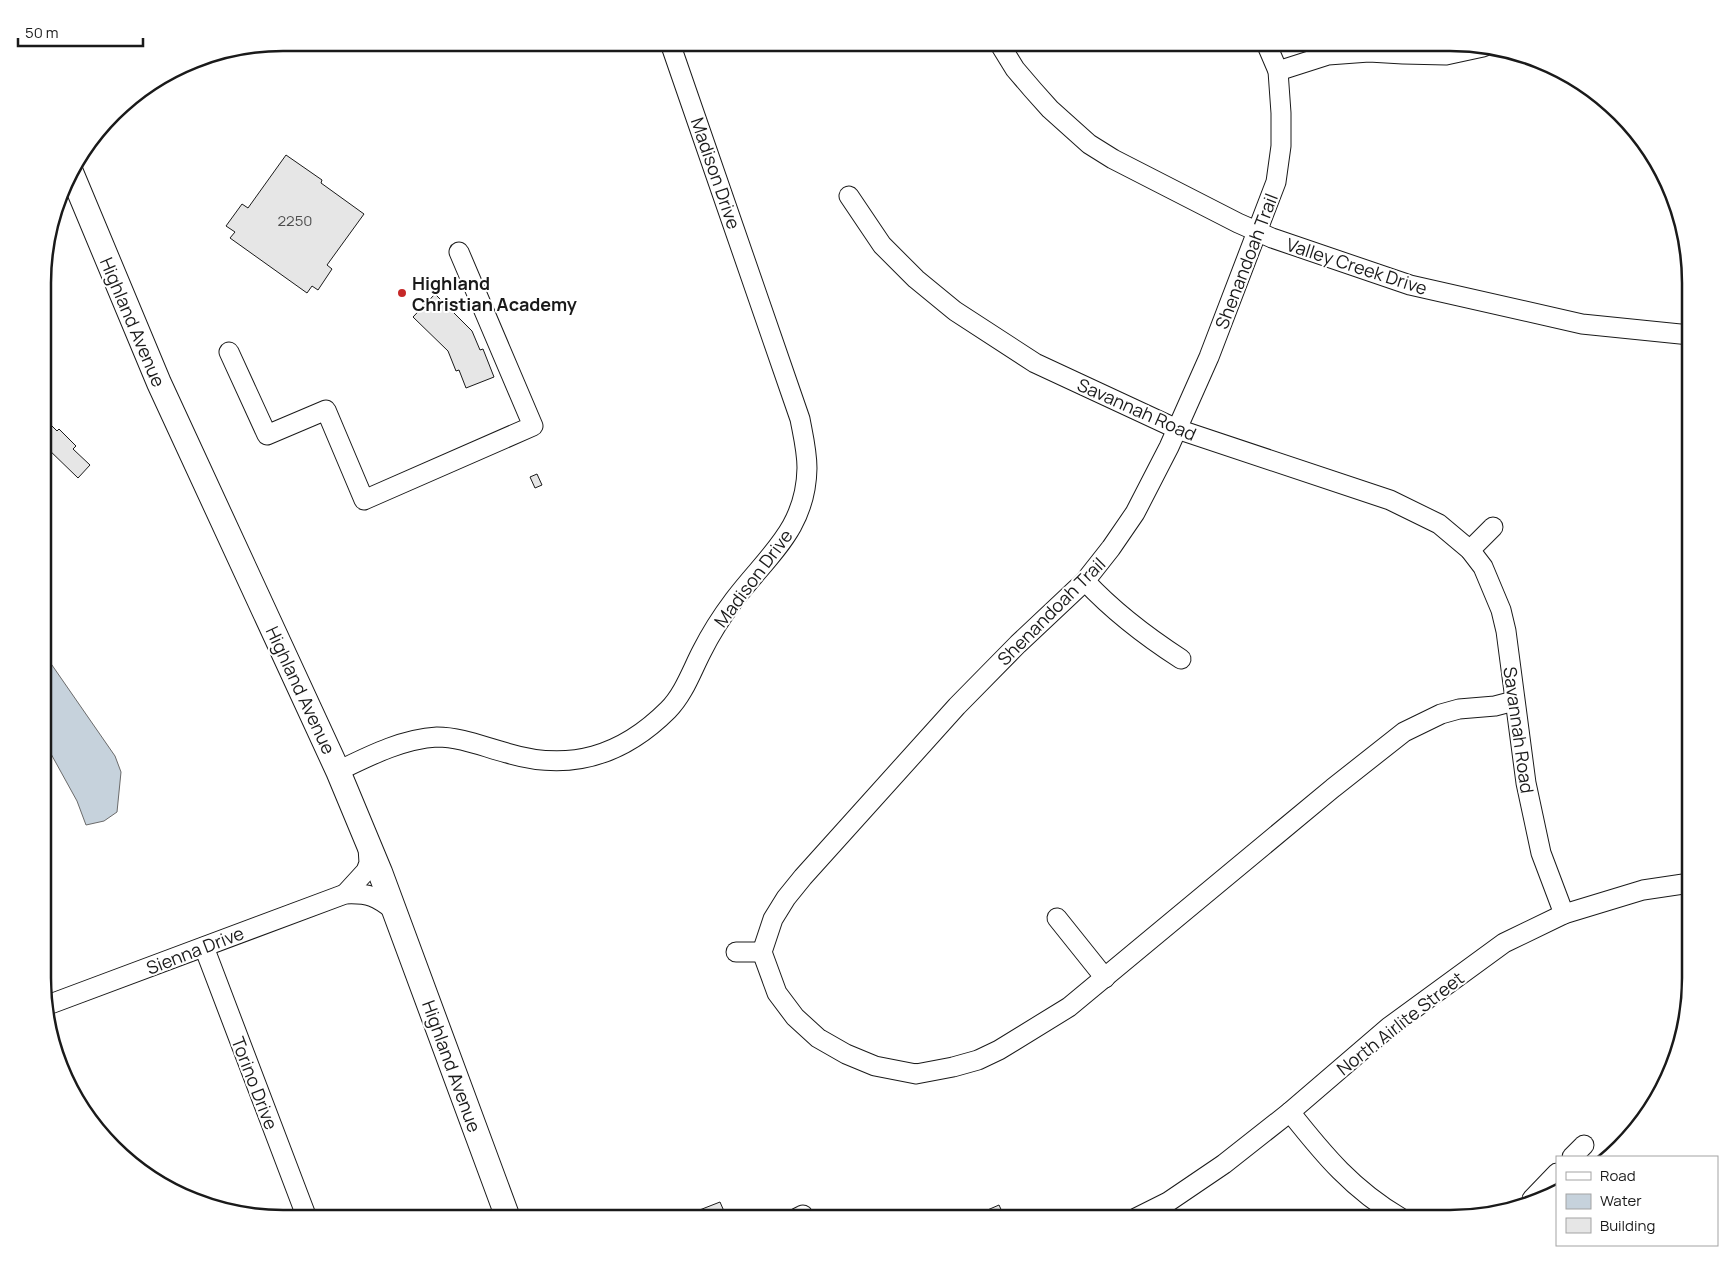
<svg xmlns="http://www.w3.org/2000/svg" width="1733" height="1261" font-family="Manrope,sans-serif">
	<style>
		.water { fill: #c6d2dc; stroke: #6a6a6a }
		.building { fill: #e6e6e6; stroke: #1a1a1a }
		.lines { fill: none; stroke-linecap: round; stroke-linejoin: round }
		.minor-casing { stroke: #1a1a1a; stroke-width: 21 }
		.major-casing { stroke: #1a1a1a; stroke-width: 26 }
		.minor { stroke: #fff; stroke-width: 19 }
		.major { stroke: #fff; stroke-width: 24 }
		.poi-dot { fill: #c62828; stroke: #fff; stroke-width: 2 }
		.labels { text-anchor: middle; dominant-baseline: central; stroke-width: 4; stroke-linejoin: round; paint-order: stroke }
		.number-label { font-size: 15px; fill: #4d4d4d }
		.street-label { font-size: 18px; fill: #1a1a1a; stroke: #fff }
		.poi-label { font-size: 18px; font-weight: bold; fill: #1a1a1a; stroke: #fff; text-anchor: start }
		.rim { fill: none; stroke: #1a1a1a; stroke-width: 2.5 }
	</style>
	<rect width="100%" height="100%" fill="#fff"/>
	<path class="water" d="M45 655 115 756 121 772 117 812 104 821 86 825 77 801 45 743Z"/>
	<g class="building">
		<path d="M286 155 322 180 321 183 364 214 327 265 332 269 318 290 312 286 307 293 230 238 235 232 226 226 242 204 248 208Z"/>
		<path d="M435 294 472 331 480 350 483 349 494 377 466 388 459 370 456 371 448 351 413 317Z"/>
		<path d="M45 419 57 431 59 429 76 446 73 449 90 465 78 478 45 446Z"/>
		<path d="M537 474 542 485 535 488 530 477Z"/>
		<path d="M720 1202 727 1218H700L697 1211Z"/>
		<path d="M999 1205 1005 1218H969Z"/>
		<path d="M757 1210 760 1218H735Z"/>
	</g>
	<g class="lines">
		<defs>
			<g id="minor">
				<path d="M999 43 1015 69 1033 90 1050 109 1089 144 1113 159 1238 223 1272 238 1410 285 1582 324 1690 335"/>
				<path d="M1266 43 1278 71 1281 113V146L1276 182 1209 357 1169 447 1135 513 1111 548 1085 581 1018 644 957 706 803 877 786 898 773 919 762 952 777 993 795 1017 818 1038 846 1054 875 1066 916 1074 953 1067 978 1060 999 1050 1069 1007 1333 788 1404 732 1441 714 1459 709 1495 706 1514 701"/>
				<path d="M1278 71 1328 55 1369 52 1403 54 1446 55 1483 47"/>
				<path d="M849 196 882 245 916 279 955 311 1035 363 1177 429 1390 500 1439 524 1470 550 1483 567 1501 610 1506 631 1526 783 1541 853 1564 914"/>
				<path d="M229 352 267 435 326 410 364 500 533 426 459 252"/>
				<path d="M1470 550 1493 527"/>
				<path d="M1085 581C1113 611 1147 637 1181 659"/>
				<path d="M338 771C369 756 402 739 437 737 461 737 484 747 507 753 570 772 622 756 668 710 684 694 692 670 702 651 711 633 722 616 734 600 768 555 806 529 807 468 807 451 803 435 800 419L670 43"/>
				<path d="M345 894 366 871 369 863 368 847"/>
				<path d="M1057 918 1105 978"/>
				<path d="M204 947 307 1218"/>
				<path d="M736 952H762"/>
				<path d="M45 1006 345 894C369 893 376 896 395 911"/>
				<path d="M1290 1112C1324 1155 1353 1190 1401 1218"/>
				<path d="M1572 1157 1584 1145"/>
				<path d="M1532 1199 1557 1173"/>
				<path d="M797 1218 803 1215"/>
				<path d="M1136 1218 1168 1202 1224 1164 1290 1112 1389 1027 1504 943 1564 914 1643 890 1690 883"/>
			</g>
			<path id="major" d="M71 172 159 383 338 771 380 872 508 1218"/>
		</defs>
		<use href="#minor" class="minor-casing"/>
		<use href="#major" class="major-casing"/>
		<use href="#minor" class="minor"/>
		<use href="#major" class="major"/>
	</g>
	<circle class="poi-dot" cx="402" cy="293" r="5"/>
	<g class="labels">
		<g class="number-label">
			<text x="295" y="220">2250</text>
		</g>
		<g class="street-label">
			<text transform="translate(716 173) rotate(71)">Madison Drive</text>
			<text transform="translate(1246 261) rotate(-69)">Shenandoah Trail</text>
			<text transform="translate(1357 266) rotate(18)">Valley Creek Drive</text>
			<text transform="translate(133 322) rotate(67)">Highland Avenue</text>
			<text transform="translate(1137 409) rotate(24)">Savannah Road</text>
			<text transform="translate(753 578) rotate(-53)">Madison Drive</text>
			<text transform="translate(1051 611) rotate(-45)">Shenandoah Trail</text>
			<text transform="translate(301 690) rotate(65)">Highland Avenue</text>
			<text transform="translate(1519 730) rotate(82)">Savannah Road</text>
			<text transform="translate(195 950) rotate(-21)">Sienna Drive</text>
			<text transform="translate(1400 1023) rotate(-38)">North Airlite Street</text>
			<text transform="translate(452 1066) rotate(70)">Highland Avenue</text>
			<text transform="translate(255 1083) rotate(69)">Torino Drive</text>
		</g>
		<g class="poi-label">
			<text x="412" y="283">Highland<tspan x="412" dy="21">Christian Academy</tspan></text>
		</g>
	</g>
	<path d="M0 0H1733V1261H0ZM283 51H1450A232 232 0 0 1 1682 283V978A232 232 0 0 1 1450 1210H283A232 232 0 0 1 51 978V283A232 232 0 0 1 283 51Z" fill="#fff" fill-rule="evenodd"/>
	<path class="rim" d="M283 51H1450A232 232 0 0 1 1682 283V978A232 232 0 0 1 1450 1210H283A232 232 0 0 1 51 978V283A232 232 0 0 1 283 51Z"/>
	<rect x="1556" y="1156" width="162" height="90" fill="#ffffff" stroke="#a3a3a3"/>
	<rect x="1566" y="1172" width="25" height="8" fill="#ffffff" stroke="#a3a3a3"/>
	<text x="1600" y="1181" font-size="15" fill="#1a1a1a">Road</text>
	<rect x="1566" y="1194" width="25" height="15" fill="#c6d2dc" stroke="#a3a3a3"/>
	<text x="1600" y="1206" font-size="15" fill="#1a1a1a">Water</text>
	<rect x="1566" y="1218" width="25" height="15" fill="#e6e6e6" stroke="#a3a3a3"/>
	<text x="1600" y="1231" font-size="15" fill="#1a1a1a">Building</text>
	<path d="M18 38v8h125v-8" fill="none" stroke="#1a1a1a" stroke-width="2.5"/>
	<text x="25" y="38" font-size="15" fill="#1a1a1a" stroke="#ffffff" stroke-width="4" paint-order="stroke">50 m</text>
</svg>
